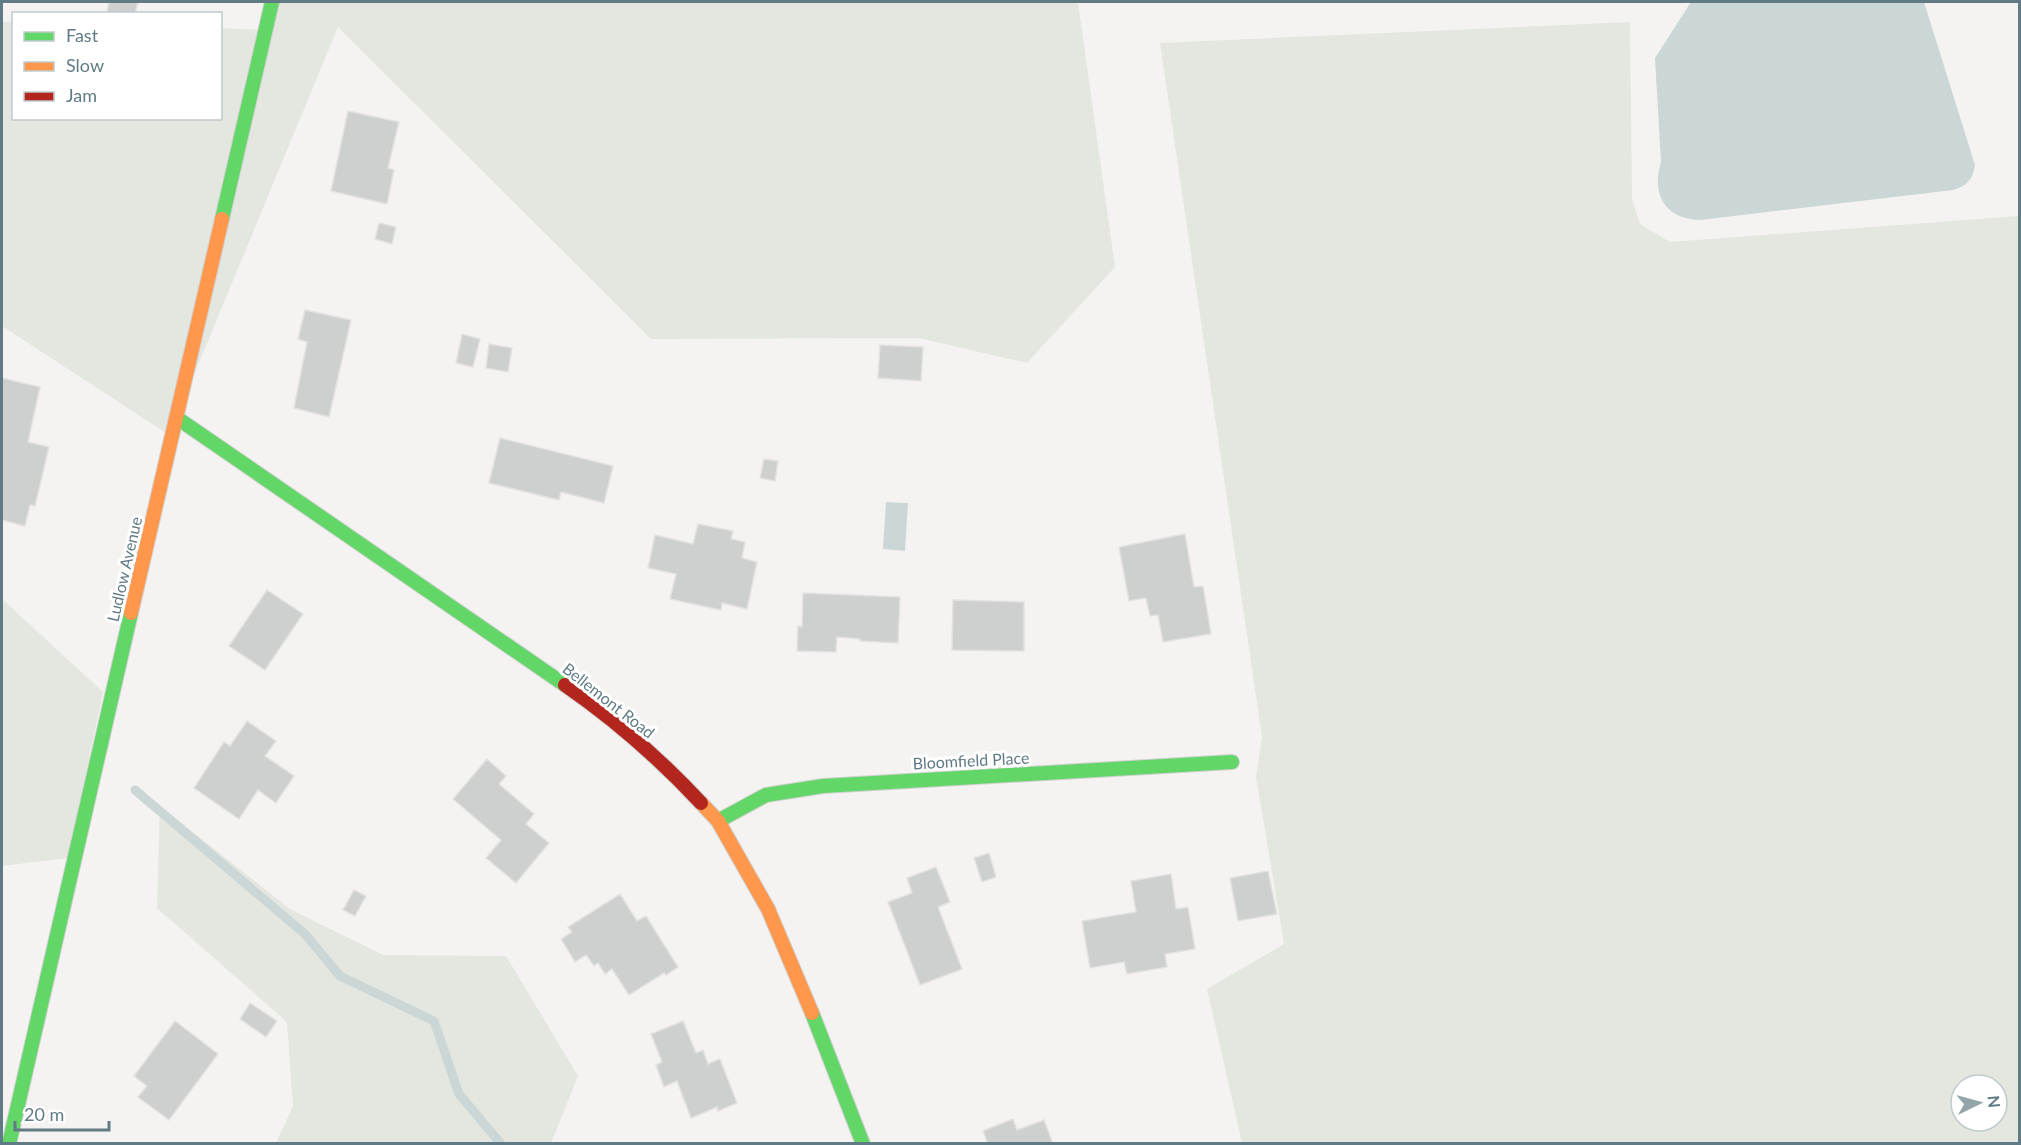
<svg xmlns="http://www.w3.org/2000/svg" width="2021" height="1145" font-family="Lato,sans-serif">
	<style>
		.green { fill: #e4e7df; fill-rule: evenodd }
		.water { fill: #cbd6d7 }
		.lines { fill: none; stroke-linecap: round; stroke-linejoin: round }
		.stream { stroke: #cbd6d7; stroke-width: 9 }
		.building { fill: #cecfcf; stroke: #e3e2e1; stroke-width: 1.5 }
		.fast-casing { stroke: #d0d1d1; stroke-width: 16 }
		.slow-casing { stroke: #d0d1d1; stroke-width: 16 }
		.jam-casing { stroke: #d0d1d1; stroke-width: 16 }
		.fast { stroke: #63d668; stroke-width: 14 }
		.slow { stroke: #ff974d; stroke-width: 14 }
		.jam { stroke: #b3261e; stroke-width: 14 }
		.labels { text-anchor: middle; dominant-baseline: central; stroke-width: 6; stroke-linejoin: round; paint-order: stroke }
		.street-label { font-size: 16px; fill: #607b84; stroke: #fff }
	</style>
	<rect width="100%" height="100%" fill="#f4f3f1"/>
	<g class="green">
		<path d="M271 2H1078L1115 267 1027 363 919 338 651 339 338 27 169 435 2 326V22H13L14 118H220L221 28 262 30Z"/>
		<path d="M1630 22 1632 199 1640 224 1670 242 2019 216V1143H1242L1207 989 1284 944 1256 777 1262 737 1160 43ZM1961 1085H1997V1121H1961Z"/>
		<path d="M2 599 103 692 68 858 2 866Z"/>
		<path d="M160 806 290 909 383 955 506 956 578 1076 551 1143H276L293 1106 287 1022 157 908Z"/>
	</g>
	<g class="water">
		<path d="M1691 2H1924L1975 165C1973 179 1967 186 1953 190L1700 220C1665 219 1651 194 1661 162L1655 58Z"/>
		<path d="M886 502 908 503 905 551 883 549Z"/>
	</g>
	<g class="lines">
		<path class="stream" d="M135 790 305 934 340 976 434 1021 459 1094 501 1144"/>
	</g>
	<g class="building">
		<path d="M109 2H138L135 14 107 12Z"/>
		<path d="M348 111 399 122 388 168 394 170 387 204 331 191Z"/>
		<path d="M379 223 396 227 392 244 375 239Z"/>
		<path d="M305 310 351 320 329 417 294 408 307 342 298 339Z"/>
		<path d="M462 334 480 339 473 367 456 363Z"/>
		<path d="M489 344 512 348 508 372 486 368Z"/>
		<path d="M880 345 923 347 921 381 878 378Z"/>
		<path d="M2 378 40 387 28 442 49 447 35 506 30 505 25 526 2 520Z"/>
		<path d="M500 438 613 466 604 503 561 492 559 500 489 483Z"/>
		<path d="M764 459 778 461 775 481 760 478Z"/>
		<path d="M698 524 733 531 731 539 745 542 742 558 757 562 747 609 722 603 721 610 670 599 676 574 648 568 655 535 693 544Z"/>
		<path d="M1185 534 1194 587 1203 586 1211 634 1163 642 1158 615 1150 616 1146 598 1129 601 1119 547Z"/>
		<path d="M267 590 303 614 265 670 229 646Z"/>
		<path d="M803 593 900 597 898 643 860 641V639L837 637 836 652 797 651 798 626 802 627Z"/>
		<path d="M953 600 1024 602V651L952 650Z"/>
		<path d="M247 721 276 741 265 756 294 776 276 803 258 790 239 819 194 788 224 742 230 746Z"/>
		<path d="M487 759 506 776 499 784 534 814 526 824 549 843 516 883 486 858 501 840 453 799Z"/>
		<path d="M989 853 996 877 982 882 974 858Z"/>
		<path d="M936 867 950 902 938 907 962 969 920 985 888 902 912 893 907 878Z"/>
		<path d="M1268 871 1277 914 1238 921 1230 878Z"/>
		<path d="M1171 874 1176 909 1188 907 1195 949 1165 954 1167 967 1127 974 1124 962 1090 968 1082 921 1136 912 1131 881Z"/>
		<path d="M354 890 366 896 355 916 343 910Z"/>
		<path d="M620 894 637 921 646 916 678 967 666 975 664 973 629 995 612 969 605 974 598 963 594 966 586 955 575 962 561 939 572 932 568 927Z"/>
		<path d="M250 1003 277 1021 266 1037 240 1019Z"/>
		<path d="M175 1021 218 1054 169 1120 138 1097 147 1086 134 1076Z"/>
		<path d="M683 1021 696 1053 703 1050 708 1064 720 1059 737 1103 718 1111 717 1107 691 1118 677 1081 664 1087 656 1065 662 1062 651 1034Z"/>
		<path d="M1013 1119 1017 1130 1044 1120 1053 1144H988L983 1131Z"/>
	</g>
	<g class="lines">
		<defs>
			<g id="fast">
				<path d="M222 219 272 2"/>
				<path d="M177 418 565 685"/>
				<path d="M718 821 766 795 823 786 1232 762"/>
				<path d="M812 1013 863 1144"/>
				<path d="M9 1144 131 613"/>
			</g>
			<g id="slow">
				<path d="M131 613 222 219"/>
				<path d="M701 803 718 821 768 909 812 1013"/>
			</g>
			<path id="jam" d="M565 685C614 719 660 759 701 803"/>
		</defs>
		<use href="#fast" class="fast-casing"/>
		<use href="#slow" class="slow-casing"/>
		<use href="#jam" class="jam-casing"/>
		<use href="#fast" class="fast"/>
		<use href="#slow" class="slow"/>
		<use href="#jam" class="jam"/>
	</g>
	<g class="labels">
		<g class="street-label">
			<text transform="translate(124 569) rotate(-77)">Ludlow Avenue</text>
			<text transform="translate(609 700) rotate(38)">Bellemont Road</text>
			<text transform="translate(971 760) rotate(-3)">Bloomfield Place</text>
		</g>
	</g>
	<rect width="2021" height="1145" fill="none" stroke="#607b84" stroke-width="6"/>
	<rect x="12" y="12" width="210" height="108" fill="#ffffff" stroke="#bfcace" stroke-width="1.5"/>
	<rect x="24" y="32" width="30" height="9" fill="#63d668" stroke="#bfcace" stroke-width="1.5"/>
	<text x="66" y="42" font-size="18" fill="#607b84">Fast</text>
	<rect x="24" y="62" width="30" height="9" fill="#ff974d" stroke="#bfcace" stroke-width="1.5"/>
	<text x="66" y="72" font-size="18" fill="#607b84">Slow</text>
	<rect x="24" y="92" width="30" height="9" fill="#b3261e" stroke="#bfcace" stroke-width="1.5"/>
	<text x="66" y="102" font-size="18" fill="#607b84">Jam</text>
	<g transform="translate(1979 1103) rotate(85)"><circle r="28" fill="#ffffff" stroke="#bfcace" stroke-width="1.5"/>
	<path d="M0-4.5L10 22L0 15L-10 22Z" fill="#94a5aa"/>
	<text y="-9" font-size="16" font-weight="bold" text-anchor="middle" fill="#607b84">N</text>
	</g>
	<path d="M15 1121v9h94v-9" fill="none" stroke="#607b84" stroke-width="3"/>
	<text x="24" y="1121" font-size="18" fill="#607b84" stroke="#ffffff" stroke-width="4.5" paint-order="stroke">20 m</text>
</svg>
